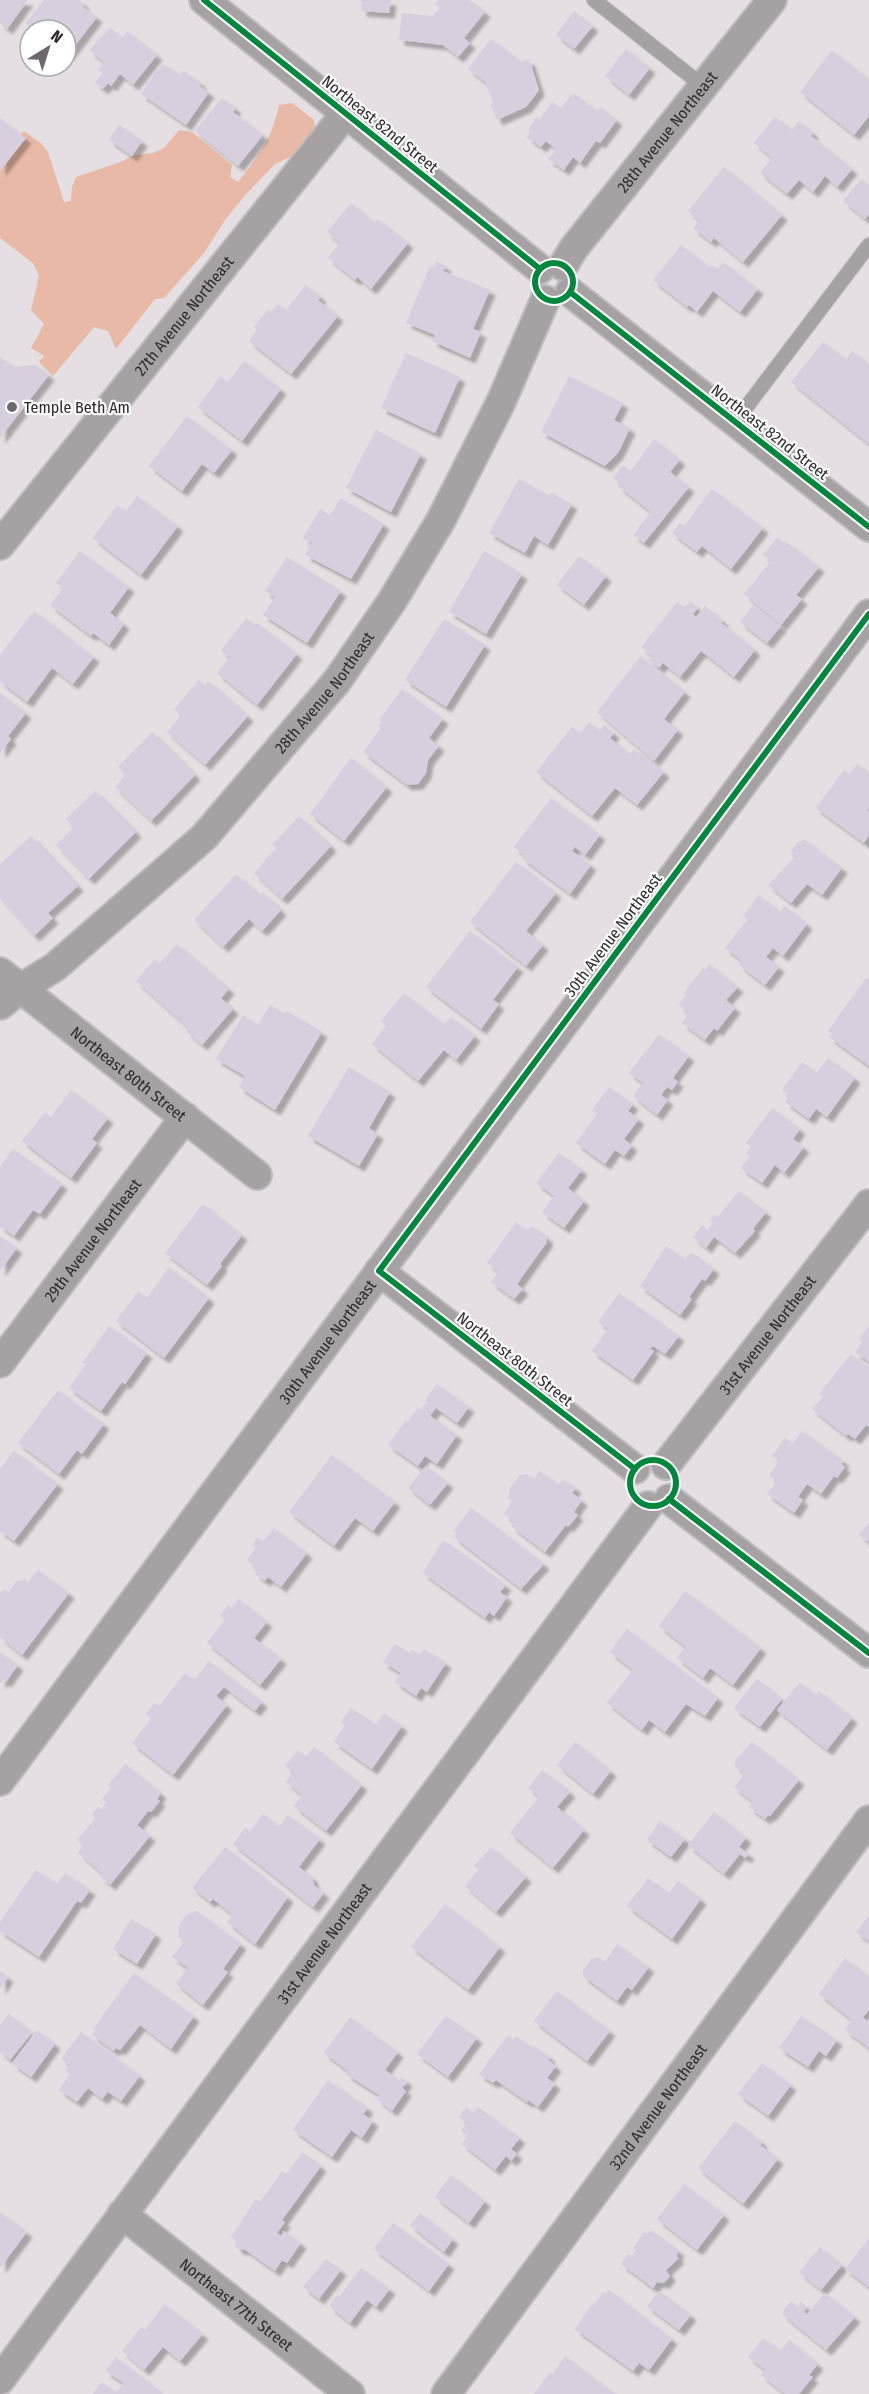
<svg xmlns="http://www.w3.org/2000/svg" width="869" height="2394" font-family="'Fira Sans Condensed',sans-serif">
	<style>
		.green { fill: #e8b9a6 }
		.building { fill: #d7cede; filter: url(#shadow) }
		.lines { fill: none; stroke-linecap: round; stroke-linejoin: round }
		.service-casing { stroke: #c0bbbe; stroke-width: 16 }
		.minor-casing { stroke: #c0bbbe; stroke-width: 32 }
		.service { stroke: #a6a2a3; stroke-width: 14 }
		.minor { stroke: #a6a2a3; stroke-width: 28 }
		.cycleway-casing { stroke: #fff; stroke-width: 10 }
		.cycleway { stroke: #00873e; stroke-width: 6 }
		.poi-dot { fill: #6e686c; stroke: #fff; stroke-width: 2 }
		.labels { text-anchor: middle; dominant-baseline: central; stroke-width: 4.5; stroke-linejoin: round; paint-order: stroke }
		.street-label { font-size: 16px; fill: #2e292c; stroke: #fff }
		.poi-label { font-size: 16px; fill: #2e292c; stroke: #fff; text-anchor: start }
	</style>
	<defs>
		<filter id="shadow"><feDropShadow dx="5.5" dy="5.5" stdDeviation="1.5" flood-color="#0004"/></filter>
	</defs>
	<rect width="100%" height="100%" fill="#e5dee2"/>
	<path class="green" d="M292 103 314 120 315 135 296 154 275 164 248 192 225 220 204 253 164 298 155 299 116 349 108 331 94 327 53 376 39 362 44 356 31 348 44 324 31 310 39 276 33 263 0 238V171L26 138 21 134 24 131 42 144 48 152 64 202 71 201 72 187 76 177 123 161 132 156 153 153 164 148 179 130 192 132 232 165 230 177 238 182C259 155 272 139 279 105Z"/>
	<g class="building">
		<path d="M0 0H28L7 29 0 23Z"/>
		<path d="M44 0H79L84 4 82 6 97 17 68 55 66 54V30H31L32 28 26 23Z"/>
		<path d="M359 0H391L389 13 361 11 362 2Z"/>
		<path d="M438 0H470L485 12 464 38 470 43 458 57 443 45 399 40 402 13 433 16 440 8 435 4Z"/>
		<path d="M574 11 593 26 574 49 556 35Z"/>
		<path d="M110 28 122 38 127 31 157 55 133 85 120 74 111 86 108 83 103 89 95 83 103 73 98 70 104 62 89 50Z"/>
		<path d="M491 39 521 62 529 59 539 90 526 107 497 120 491 105 493 102 485 82 468 69Z"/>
		<path d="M626 49 650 68 629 95 605 76Z"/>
		<path d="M832 50 869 80V116L854 135 800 92Z"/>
		<path d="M162 63 180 75 183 71 201 83 199 86 209 92 186 125 141 94Z"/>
		<path d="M573 93 597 111 600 107 617 120 600 143 596 141 580 163 573 157 564 170 548 159 556 149 546 141 541 147 527 137 530 132 529 127 536 118 539 120 552 102 561 108Z"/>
		<path d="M222 98 236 108 233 112 263 135 238 166 195 131Z"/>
		<path d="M775 117 792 130 799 121 813 133 811 136 852 169 837 187 825 176 813 192 799 180 787 194 760 173 772 158 754 143Z"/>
		<path d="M0 118 26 138 0 171Z"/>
		<path d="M119 125 142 141 132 156 109 140Z"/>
		<path d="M724 167 782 215 743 262 714 238 711 242 693 228 699 221 688 211Z"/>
		<path d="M861 179 869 185V214L865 219 843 201Z"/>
		<path d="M351 203 374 223 378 219 408 243 371 289 357 277 355 280 328 258 340 243 327 232Z"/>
		<path d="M681 245 709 267 711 265 718 269 723 262 758 289 740 312 713 291 697 312 689 305 687 307 653 280Z"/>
		<path d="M436 261 446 266 443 271 490 290 473 329 481 332 470 358 432 341 435 335 406 323 430 266 434 267Z"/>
		<path d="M306 285 321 297 318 300 338 316 291 374 249 341 257 330 254 327 268 309 271 312 278 304 286 310Z"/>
		<path d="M823 342 846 360 852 351 869 364V444L791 382Z"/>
		<path d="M406 353 460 377 435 433 381 408Z"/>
		<path d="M0 357 14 367 36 365 49 375 0 438Z"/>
		<path d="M244 361 281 389 242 441 198 407 220 376 228 382Z"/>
		<path d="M569 376 623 403 614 420 630 428 618 453 605 466 541 432Z"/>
		<path d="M187 416 232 450 214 473 202 464 182 491 149 466Z"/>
		<path d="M376 430 421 454 391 512 346 488Z"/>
		<path d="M654 439 680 460 670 472 689 487 644 543 633 535 651 512 618 486 620 484 613 478 623 465 631 471Z"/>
		<path d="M519 479 550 496 552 493 572 504 548 545 534 536 525 553 489 533Z"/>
		<path d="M712 489 763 528 731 569 702 546 697 552 672 533 680 523 684 526Z"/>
		<path d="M137 496 178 526 141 575 93 538 117 505 126 511Z"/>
		<path d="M341 498 384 524 351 579 305 555 312 543 303 538 320 509 330 515Z"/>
		<path d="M778 537 786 544 787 542 819 567 796 595 802 599 781 625 744 594 771 561 763 555Z"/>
		<path d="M80 551 129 587 110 613 124 624 109 645 93 633 91 636 50 605 63 588 56 583Z"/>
		<path d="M484 551 522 574 486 634 449 612Z"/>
		<path d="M579 556 606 576 584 605 557 585Z"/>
		<path d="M287 557 341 591 307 643 263 615 275 597 265 591Z"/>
		<path d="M690 601 698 608 693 614 696 617 705 606 723 621 721 623 755 650 734 677 701 651 680 677 663 663 659 668 649 660 652 656 641 647 677 602 685 608Z"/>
		<path d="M753 605 781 626 767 643 740 622Z"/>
		<path d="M34 611 94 657 73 684 52 668 27 702 0 681V655Z"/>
		<path d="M246 618 255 625 257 623 297 654 257 705 217 673 230 657 221 651Z"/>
		<path d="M444 619 485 645 446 707 405 680Z"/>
		<path d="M641 656 685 692 664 719 678 730 654 761 597 712Z"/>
		<path d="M199 680 205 686 208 681 248 716 205 765 167 732 181 715 174 709Z"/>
		<path d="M402 689 443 719 429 738 439 746 428 760 426 773 418 784 407 785 363 752 381 728 378 726 382 721 380 719Z"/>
		<path d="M0 693 26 713 8 736 11 739 0 753Z"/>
		<path d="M589 722 600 730 604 725 614 733 610 738 630 755 634 749 664 772 637 805 615 788 592 816 536 772 572 727 580 733Z"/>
		<path d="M152 732 195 775 151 821 115 787 126 775 118 767Z"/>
		<path d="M351 758 387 787 344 841 310 814Z"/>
		<path d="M857 764 869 773V808L867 811 869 812V835L864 843 816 808 844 770 849 774Z"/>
		<path d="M95 791 136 832 89 879 56 845 74 827 66 819Z"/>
		<path d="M551 798 600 835 585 855 575 847 572 851 591 865 570 894 522 858 524 855 514 847Z"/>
		<path d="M299 816 331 846 282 899 254 873 276 848 272 845Z"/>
		<path d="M31 836 78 886 48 913 53 918 34 936 0 898V864Z"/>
		<path d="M804 839 842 868 822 895 807 884 791 903 768 885 794 858 791 855 793 853 791 851 799 841 801 842Z"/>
		<path d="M516 862 556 893 526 931 543 945 526 966 470 922Z"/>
		<path d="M236 874 259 895 262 892 281 910 262 931 249 919 223 947 194 920Z"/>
		<path d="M759 895 780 912 785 906 807 924 783 956 773 948 766 957 779 967 765 985 739 965 742 961 725 948 748 919 743 916Z"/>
		<path d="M470 931 518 967 493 1000 499 1004 481 1029 426 987Z"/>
		<path d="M177 944 229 989 221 998 233 1009 202 1045 186 1031 189 1028 136 981 155 959 160 963Z"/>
		<path d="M709 964 738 987 726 1000 735 1008 717 1031 714 1028 705 1040 682 1023 689 1013 679 1005 686 995 684 993 703 968 705 970Z"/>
		<path d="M866 978 869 980V1066L829 1037 832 1033 828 1031Z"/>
		<path d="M404 993 444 1025 451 1017 475 1036 456 1060 444 1050 418 1081 372 1044 386 1026 381 1021Z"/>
		<path d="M270 1005 285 1014 287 1011 322 1032 275 1110 239 1087 245 1076 216 1059 243 1015 258 1025Z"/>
		<path d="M659 1034 689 1056 673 1078 678 1082 672 1090 667 1087 661 1095 668 1100 657 1115 633 1096 643 1083 629 1073Z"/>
		<path d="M828 1058 855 1078 827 1117 816 1109 809 1119 785 1102 790 1096 782 1090 802 1062 817 1073Z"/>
		<path d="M349 1067 390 1092 369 1128 378 1134 359 1166 308 1136Z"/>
		<path d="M609 1087 633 1104 628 1111 639 1119 624 1139 632 1146 624 1156 615 1150 605 1164 576 1143 597 1114 592 1110Z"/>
		<path d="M71 1090 108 1118 92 1139 97 1143 71 1178 22 1141 45 1112 51 1117Z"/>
		<path d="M772 1108 800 1129 793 1139 804 1147 784 1173 775 1165 762 1183 741 1168 750 1156 746 1153 751 1147 746 1143Z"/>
		<path d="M13 1149 62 1184 40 1214 33 1210 14 1236 0 1226V1167Z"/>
		<path d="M559 1153 582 1170 568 1188 584 1201 564 1228 542 1212 554 1196 536 1183Z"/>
		<path d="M739 1191 766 1212 753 1229 755 1231 735 1253 714 1237 706 1248 693 1237 702 1225 708 1230 713 1222 710 1220 715 1214 718 1217Z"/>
		<path d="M203 1204 242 1235 220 1264 222 1266 207 1285 165 1253Z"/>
		<path d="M516 1222 526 1230 532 1226 547 1237V1242L517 1284 523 1289 514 1299 491 1282 498 1272 487 1263Z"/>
		<path d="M0 1236 17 1248 0 1271Z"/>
		<path d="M666 1246 685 1260 691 1252 714 1269 705 1281 702 1279 689 1297 692 1299 680 1315 640 1286Z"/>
		<path d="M169 1267 209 1298 164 1358 116 1321 138 1291 147 1298Z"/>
		<path d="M619 1293 679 1336 665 1354 653 1346 650 1349 654 1351 633 1380 592 1351 608 1329 598 1322Z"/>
		<path d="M109 1326 147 1353 125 1384 122 1382 101 1411 69 1388 86 1364 83 1362Z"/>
		<path d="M869 1326V1362L855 1352 862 1342 859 1339Z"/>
		<path d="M851 1354 865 1366 867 1363 869 1366V1427L866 1425 855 1439 848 1434 846 1436 812 1409 823 1397 819 1394Z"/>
		<path d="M437 1384 469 1407 457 1423 436 1408 430 1416 457 1435 437 1464 425 1456 418 1466 388 1445 406 1420 408 1422 418 1408 421 1410 427 1402 425 1400Z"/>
		<path d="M58 1390 104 1424 82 1454 77 1450 59 1474 18 1443Z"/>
		<path d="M802 1431 844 1461 841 1464 845 1467 837 1478 834 1476 821 1494 807 1484 798 1497 803 1500 794 1513 767 1494 777 1481 769 1475 779 1461 772 1456 785 1438 793 1443Z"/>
		<path d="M14 1451 58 1484 14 1541 0 1531V1469Z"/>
		<path d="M332 1455 395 1502 373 1531 355 1518 334 1546 289 1512Z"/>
		<path d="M426 1466 448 1483 430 1505 408 1488Z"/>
		<path d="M540 1471 558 1485 563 1479 576 1488 572 1493 582 1500 574 1512 578 1515 568 1527 566 1525 545 1552 511 1526 514 1522 504 1514 512 1501 508 1498 510 1489 519 1475 527 1474 534 1479Z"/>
		<path d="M471 1508 544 1564 521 1589 454 1537 457 1533 454 1531Z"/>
		<path d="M869 1522V1542L859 1535Z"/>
		<path d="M274 1528 307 1553 281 1587 268 1577 265 1581 255 1574 258 1570 247 1560 256 1548 252 1545 258 1537 263 1541Z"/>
		<path d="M443 1540 506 1585 500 1592 507 1597 494 1616 489 1612 485 1618 423 1573Z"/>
		<path d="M38 1570 69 1593 22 1655 0 1637V1593L4 1589 8 1592 18 1580 21 1582 24 1578 28 1582Z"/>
		<path d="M685 1591 761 1648 733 1685 710 1668 703 1678 677 1658 686 1647 659 1626Z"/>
		<path d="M239 1599 267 1622 254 1638 281 1659 260 1685 207 1643 225 1620 220 1615 228 1605 232 1608Z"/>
		<path d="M627 1629 718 1698 705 1716 686 1704 665 1732 649 1720 642 1730 607 1703 633 1670 610 1652Z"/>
		<path d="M395 1644 409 1653 412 1650 420 1655 424 1649 446 1663 427 1692 421 1688 416 1696 395 1682 401 1673 383 1662Z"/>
		<path d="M0 1652 18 1665 6 1682 3 1680 0 1684Z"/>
		<path d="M209 1661 262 1702 255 1711 224 1687 216 1696 227 1705 173 1775 132 1743 152 1718 146 1714 154 1703 159 1706 185 1673 194 1680Z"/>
		<path d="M757 1679 782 1699 760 1727 734 1708Z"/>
		<path d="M800 1682 816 1695 819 1691 852 1718 827 1750 777 1710Z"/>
		<path d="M351 1708 376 1725 384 1713 402 1726 372 1769 334 1742 345 1725 341 1722Z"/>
		<path d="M575 1742 611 1771 593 1794 557 1765Z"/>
		<path d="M752 1742 799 1780 770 1816 768 1815 765 1819 749 1807 753 1802 734 1787 744 1774 734 1765 736 1759Z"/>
		<path d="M314 1747 362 1785 326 1831 294 1806 302 1795 286 1782 293 1772 285 1766 298 1750 306 1757Z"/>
		<path d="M125 1764 161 1793 157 1799 160 1801 151 1812 148 1811 137 1825 150 1836 110 1885 100 1876 102 1873 78 1853 83 1846 77 1840 94 1820 93 1813 98 1807 101 1809 106 1803 102 1799 111 1788 108 1785Z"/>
		<path d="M542 1770 570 1792 557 1807 584 1830 553 1868 510 1833 539 1797 528 1788Z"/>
		<path d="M714 1812 746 1838 739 1847 749 1854 745 1858 740 1854 724 1874 688 1845Z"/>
		<path d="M263 1814 279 1827 288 1815 320 1839 299 1867 312 1877 314 1885 324 1893 313 1907 233 1844 245 1828 250 1832Z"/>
		<path d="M660 1821 685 1839 671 1857 647 1840Z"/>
		<path d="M225 1847 288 1897 255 1944 227 1922 233 1915 213 1899 210 1902 192 1888Z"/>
		<path d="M491 1847 526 1877 496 1912 465 1886 479 1869 474 1866Z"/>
		<path d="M36 1870 57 1884 65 1873 90 1890 81 1903 77 1901 39 1957 0 1931V1922Z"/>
		<path d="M648 1878 669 1893 678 1881 701 1899 672 1939 627 1906Z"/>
		<path d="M445 1904 500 1947 468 1990 411 1947Z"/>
		<path d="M197 1911 241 1944 223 1969 228 1972 203 2005 176 1984 188 1968 172 1957 185 1941 178 1937 180 1924 187 1914Z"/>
		<path d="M869 1915V1941L856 1932Z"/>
		<path d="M131 1919 156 1934 137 1964 113 1949Z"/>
		<path d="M617 1944 649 1967 632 1990 627 1987 617 2001 583 1976V1970L591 1959 598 1957 605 1962Z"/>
		<path d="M845 1958 869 1977V2010L863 2017 867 2021 869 2018V2048L845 2030 852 2020 819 1994Z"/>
		<path d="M0 1971 8 1977 0 1989Z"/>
		<path d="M134 1973 194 2016 171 2049 140 2025 120 2050 116 2048 114 2051 92 2035 96 2030 93 2029Z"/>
		<path d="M557 1991 610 2031 587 2061 534 2021Z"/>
		<path d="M9 2014 32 2033 10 2060 0 2052V2025Z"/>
		<path d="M446 2016 477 2038 448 2077 417 2054Z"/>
		<path d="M801 2016 837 2040 826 2056 819 2051 808 2067 779 2048Z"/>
		<path d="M350 2017 398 2052 385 2070 399 2080 402 2077 407 2081 402 2088 406 2091 392 2111 377 2099 379 2095 346 2074 348 2071 324 2053Z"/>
		<path d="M37 2030 55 2044 31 2077 12 2063Z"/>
		<path d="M81 2032 140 2076 121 2101 108 2092 102 2099 88 2088 77 2102 59 2090 70 2074 66 2071 70 2065 61 2059Z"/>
		<path d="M508 2035 514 2040 516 2036 532 2048 534 2046 550 2057 548 2060 556 2066 547 2078 555 2084 538 2107 528 2100 527 2102 496 2080 493 2083 479 2074Z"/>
		<path d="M762 2063 791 2085 768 2116 738 2094Z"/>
		<path d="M328 2080 368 2108 363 2114 373 2121 362 2138 351 2130 332 2157 293 2130Z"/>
		<path d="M466 2107 474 2113 478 2107 520 2138 511 2149 517 2154 511 2161 506 2156 495 2170 462 2144 468 2136 461 2131 467 2123 459 2117Z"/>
		<path d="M735 2121 762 2142 760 2145 778 2159 743 2204 698 2168Z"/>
		<path d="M302 2152 321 2166 282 2220 285 2222 277 2233 281 2236 284 2231 301 2243 287 2263 282 2260 275 2271 244 2249 240 2250 236 2247 235 2240 231 2237 256 2199 260 2202 282 2171 287 2174Z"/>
		<path d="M451 2175 485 2201 469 2223 435 2197Z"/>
		<path d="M684 2184 724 2215 697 2250 657 2219Z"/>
		<path d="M0 2212 27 2232 0 2268Z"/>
		<path d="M420 2213 453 2239 444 2252 410 2225Z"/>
		<path d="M393 2223 449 2264 429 2291 374 2249Z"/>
		<path d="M651 2230 679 2251 676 2256 679 2258 666 2270 670 2276 664 2283 657 2282 653 2288 621 2264 628 2254 632 2256 636 2250 633 2248 644 2232 647 2234Z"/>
		<path d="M869 2238V2287L845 2269Z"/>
		<path d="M820 2247 842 2265 821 2290 799 2272Z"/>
		<path d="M326 2259 341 2270 319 2299 303 2287Z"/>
		<path d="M361 2268 390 2289 376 2307 367 2300 350 2323 329 2306 338 2294 340 2296Z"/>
		<path d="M609 2290 672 2339 649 2370 639 2363 633 2371 575 2329 592 2304 594 2305 603 2292 606 2294Z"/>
		<path d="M659 2291 691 2315 679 2330 647 2306Z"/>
		<path d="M825 2293 855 2317 826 2350 782 2314 788 2304 792 2302 798 2307 801 2302 807 2307 803 2311 807 2314Z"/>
		<path d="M164 2304 203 2334 180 2361 163 2347 144 2370 122 2351 142 2327 145 2330Z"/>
		<path d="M763 2338 780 2351 789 2340 818 2364 809 2375 813 2377 799 2394H785L761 2375 765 2370 748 2357Z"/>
		<path d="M565 2356 615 2394H534L550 2372 553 2374Z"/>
		<path d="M116 2357 163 2394H93L102 2382 116 2393 124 2383 105 2371Z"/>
	</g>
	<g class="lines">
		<defs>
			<g id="service">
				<path d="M594 0 703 86"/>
				<path d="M735 422 869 245"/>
			</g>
			<g id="minor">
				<path d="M204 0 540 269"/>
				<path id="s1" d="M563 266 574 248 772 0"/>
				<path d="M570 292 869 527"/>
				<path id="s2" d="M0 545 346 113"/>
				<path id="s3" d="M0 972 257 1175"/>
				<path id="s4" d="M0 1005 21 988 55 967 204 837 337 681 392 601 441 520 501 402 545 300"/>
				<path d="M379 1271 635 1469"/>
				<path id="s5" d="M0 1363 185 1117"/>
				<path id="s6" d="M666 1465 869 1204"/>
				<path d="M669 1499 869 1653"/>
				<path id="s7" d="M0 1781 869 614"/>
				<path id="s8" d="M122 2214 350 2394"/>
				<path id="s9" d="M0 2380 648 1506"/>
				<path id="s10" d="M446 2394 869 1820"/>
			</g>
		</defs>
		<use href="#service" class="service-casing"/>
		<use href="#minor" class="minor-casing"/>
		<use href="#service" class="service"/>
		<use href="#minor" class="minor"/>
		<defs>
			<g id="cycleway">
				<path d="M204 0 540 269"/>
				<circle cx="554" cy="282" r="19"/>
				<path d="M570 292 869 527"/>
				<circle cx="653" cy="1483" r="23"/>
				<path d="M635 1469 379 1271 869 614"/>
				<path d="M669 1499 869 1653"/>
			</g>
		</defs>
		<use href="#cycleway" class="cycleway-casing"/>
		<use href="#cycleway" class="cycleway"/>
	</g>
	<circle class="poi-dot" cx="12" cy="407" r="6"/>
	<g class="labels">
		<g class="street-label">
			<text transform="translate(380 124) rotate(39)">Northeast 82nd Street</text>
			<text stroke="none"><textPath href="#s1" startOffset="170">28th Avenue Northeast</textPath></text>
			<text stroke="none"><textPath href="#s2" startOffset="294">27th Avenue Northeast</textPath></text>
			<text transform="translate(770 432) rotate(38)">Northeast 82nd Street</text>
			<text stroke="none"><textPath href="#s4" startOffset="453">28th Avenue Northeast</textPath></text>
			<text transform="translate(613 935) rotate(-53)">30th Avenue Northeast</text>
			<text stroke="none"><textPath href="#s3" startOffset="164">Northeast 80th Street</textPath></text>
			<text stroke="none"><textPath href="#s5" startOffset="154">29th Avenue Northeast</textPath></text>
			<text stroke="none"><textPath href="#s6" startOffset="165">31st Avenue Northeast</textPath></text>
			<text stroke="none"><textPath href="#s7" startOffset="548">30th Avenue Northeast</textPath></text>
			<text transform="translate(515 1359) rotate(38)">Northeast 80th Street</text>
			<text stroke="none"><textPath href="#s9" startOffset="544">31st Avenue Northeast</textPath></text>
			<text stroke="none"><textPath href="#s10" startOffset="357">32nd Avenue Northeast</textPath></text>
			<text stroke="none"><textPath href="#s8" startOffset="146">Northeast 77th Street</textPath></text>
		</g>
		<g class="poi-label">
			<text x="24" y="407">Temple Beth Am</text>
		</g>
	</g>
	<g transform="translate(48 48) rotate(38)"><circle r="28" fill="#ffffff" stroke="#aba9ab" stroke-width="1.5"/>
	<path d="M0-4.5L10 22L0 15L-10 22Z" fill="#6e686c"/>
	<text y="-9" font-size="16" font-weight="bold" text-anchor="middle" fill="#2e292c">N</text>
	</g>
</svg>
